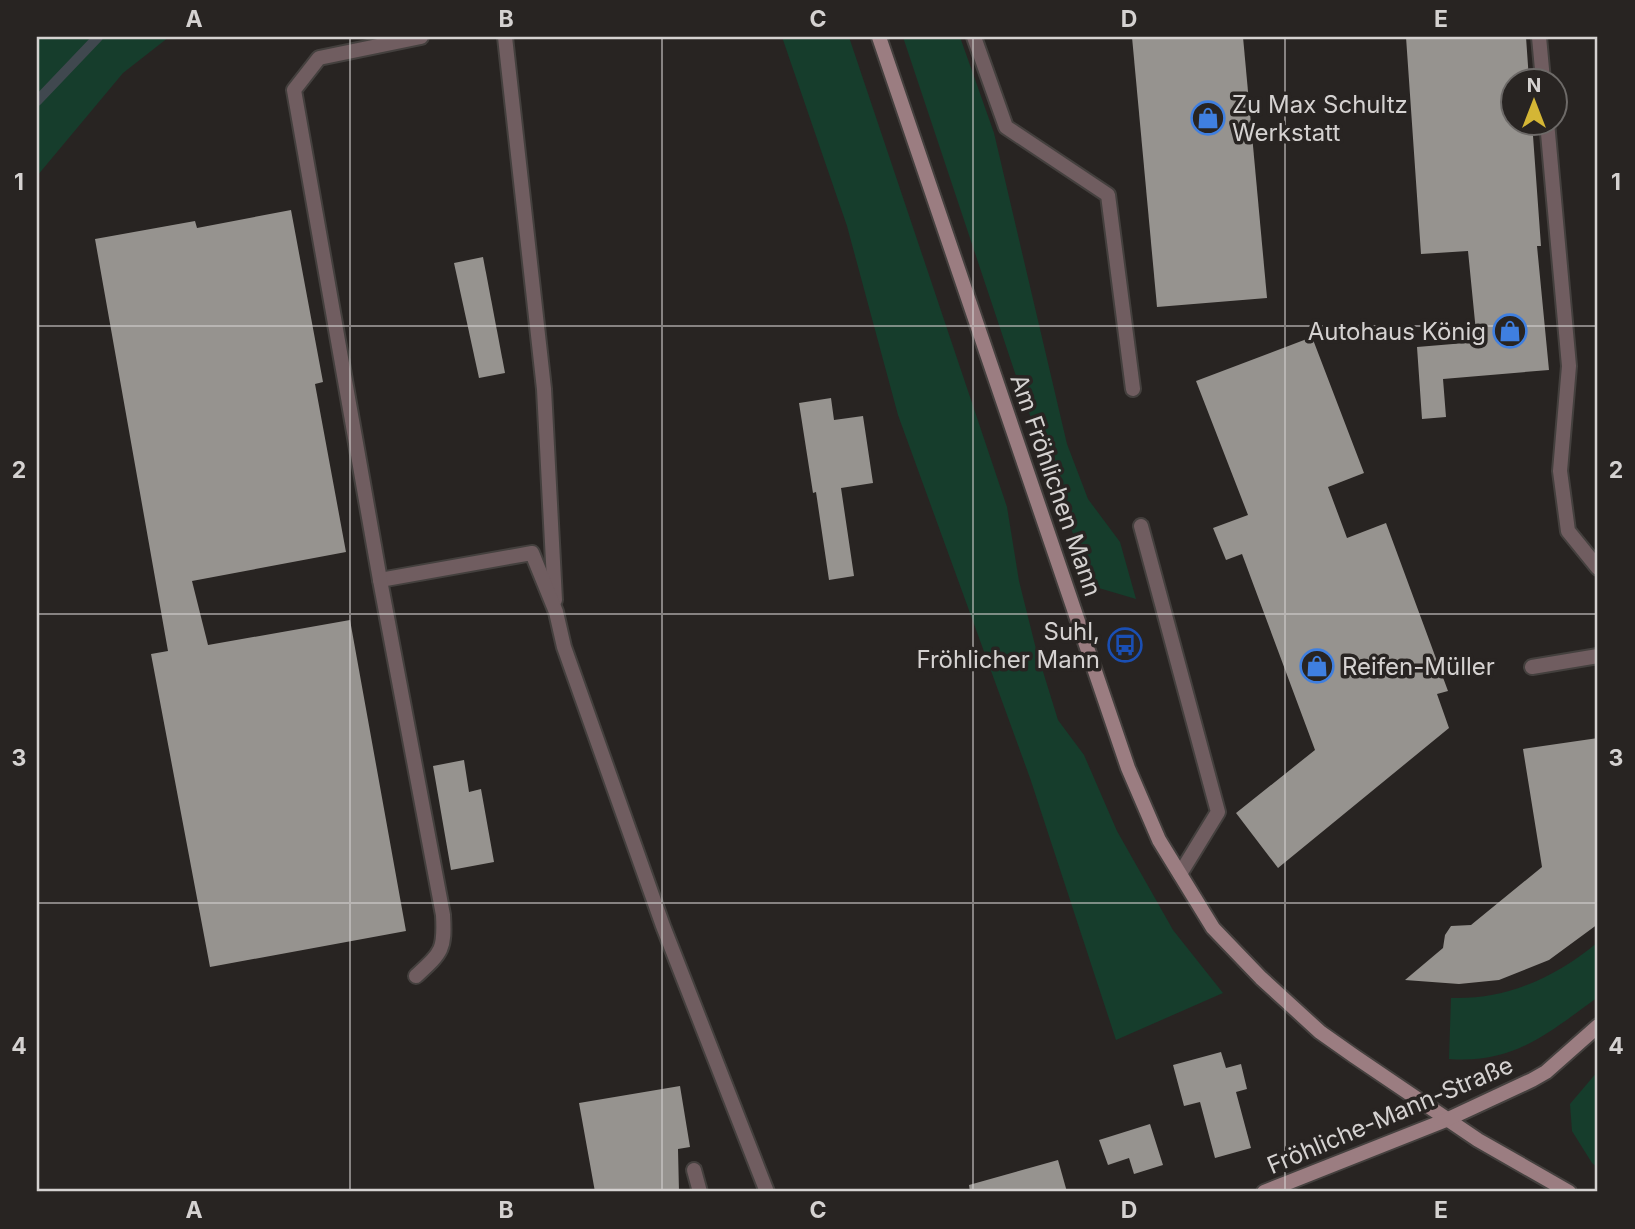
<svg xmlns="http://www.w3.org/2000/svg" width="1635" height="1229" font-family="Inter,sans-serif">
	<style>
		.green { fill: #163d2c }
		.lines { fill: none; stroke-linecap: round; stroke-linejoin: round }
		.stream { stroke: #40484f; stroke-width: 10 }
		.building { fill: #96938f }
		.lane-casing { stroke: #44403e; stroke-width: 18 }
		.secondary-casing { stroke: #44403e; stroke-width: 18 }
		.lane { stroke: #705d60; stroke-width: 14 }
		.secondary { stroke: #9b7d81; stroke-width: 14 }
		.grid { fill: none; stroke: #d5d2d1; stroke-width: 2; stroke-opacity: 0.55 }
		.labels { text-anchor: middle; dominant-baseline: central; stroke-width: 7; stroke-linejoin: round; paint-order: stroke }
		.poi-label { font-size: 24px; fill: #d5d2d1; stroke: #282422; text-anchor: start }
		.street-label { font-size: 24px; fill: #d5d2d1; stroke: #282422 }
		.neatline { fill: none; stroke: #d5d2d1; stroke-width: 2.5 }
		.grid-label { font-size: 23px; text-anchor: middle; font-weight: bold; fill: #d5d2d1 }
	</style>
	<rect width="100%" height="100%" fill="#282422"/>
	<g class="green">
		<path d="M37 37H169L123 73 37 176Z"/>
		<path d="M782 37H849L1007 507 1019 581 1036 649 1058 720 1084 755 1117 831 1173 930 1223 993 1116 1040 1030 778 898 415 847 226Z"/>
		<path d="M903 37H960L994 133 1067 444 1088 499 1120 542 1136 599 1092 586 1018 382Z"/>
		<path d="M1598 942V997C1548 1033 1515 1064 1449 1059L1451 998C1507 1000 1556 977 1598 942Z"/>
		<path d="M1598 1071V1168L1592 1163 1572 1131 1570 1104Z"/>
	</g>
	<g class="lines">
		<path class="stream" d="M37 101 98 37"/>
	</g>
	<g class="building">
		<path d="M1132 37H1243L1267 298 1157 307Z"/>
		<path d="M1406 37H1526L1529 80H1513V122H1532L1541 246H1537L1549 370 1443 379 1446 417 1422 419 1417 347 1477 342 1468 251 1421 254Z"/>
		<path d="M291 210 323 382 315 384 346 552 192 581 208 645 350 620 406 931 210 967 151 654 168 651 95 239 195 221 197 228Z"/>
		<path d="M483 257 505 373 479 378 454 263Z"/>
		<path d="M1312 337 1364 473 1328 487 1347 538 1386 523 1448 691 1437 694 1449 728 1278 868 1236 813 1315 750 1242 554 1226 560 1213 528 1248 515 1196 381Z"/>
		<path d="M831 398 834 420 863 416 873 483 841 488 854 576 829 580 816 492 813 493 799 403Z"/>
		<path d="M1598 738V924L1549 960 1499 980 1459 984 1405 980 1443 948 1445 935 1451 926 1471 925 1542 867 1523 749Z"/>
		<path d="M464 760 469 792 481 789 494 862 451 870 433 766Z"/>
		<path d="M1221 1052 1226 1068 1241 1064 1247 1089 1236 1092 1251 1148 1215 1158 1200 1102 1184 1106 1173 1065Z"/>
		<path d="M680 1086 690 1147 678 1149 679 1192H595L579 1103Z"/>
		<path d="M1150 1124 1163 1165 1134 1174 1129 1158 1108 1165 1099 1140Z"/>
		<path d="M1058 1160 1067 1192H970L969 1185Z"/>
	</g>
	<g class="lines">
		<defs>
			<g id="lane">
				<path d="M505 37 544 389 555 600"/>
				<path d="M974 37 1006 127 1108 195 1133 389"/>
				<path d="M1539 37 1543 80"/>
				<path d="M1547 122 1569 366 1560 471 1568 531 1598 568"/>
				<path d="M1141 526 1218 812 1180 874"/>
				<path d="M380 580 532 553 556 612 564 647 663 926 767 1192"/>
				<path d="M1532 667 1598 656"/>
				<path d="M416 976C442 952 445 950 443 915L380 580 294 90 319 58 421 37"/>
				<path d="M694 1170 700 1192"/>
			</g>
			<g id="secondary">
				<path d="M879 37 1128 768 1159 840 1213 928 1261 978 1320 1032 1354 1056 1478 1140 1569 1192"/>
				<path d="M1264 1192 1446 1120 1532 1080 1546 1072 1598 1026"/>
			</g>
		</defs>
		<use href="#lane" class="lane-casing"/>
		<use href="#secondary" class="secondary-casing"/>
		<use href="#lane" class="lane"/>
		<use href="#secondary" class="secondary"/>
	</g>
	<path class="grid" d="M350 37V1192M662 37V1192M973 37V1192M1285 37V1192M37 326H1598M37 614H1598M37 903H1598"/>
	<defs>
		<symbol id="shop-ring" viewBox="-11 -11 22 22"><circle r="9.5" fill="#282422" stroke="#3f7fe0" stroke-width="1.5"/><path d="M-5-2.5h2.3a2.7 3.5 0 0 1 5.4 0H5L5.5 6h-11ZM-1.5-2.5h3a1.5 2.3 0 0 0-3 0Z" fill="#3f7fe0"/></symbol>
		<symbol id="bus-ring" viewBox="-11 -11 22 22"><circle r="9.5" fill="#282422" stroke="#1a4fb4" stroke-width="1.5"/><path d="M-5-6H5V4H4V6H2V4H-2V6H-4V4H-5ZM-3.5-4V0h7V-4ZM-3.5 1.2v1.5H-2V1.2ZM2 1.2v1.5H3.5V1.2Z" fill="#1a4fb4"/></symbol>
	</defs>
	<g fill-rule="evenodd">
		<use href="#shop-ring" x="1189" y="99" width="38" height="38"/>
		<use href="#shop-ring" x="1491" y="312" width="38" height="38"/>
		<use href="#bus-ring" x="1106" y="626" width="38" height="38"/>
		<use href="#shop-ring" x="1298" y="647" width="38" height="38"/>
	</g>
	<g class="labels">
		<g class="poi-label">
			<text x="1232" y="104">Zu Max Schultz<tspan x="1232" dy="28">Werkstatt</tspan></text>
			<text x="1486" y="331" text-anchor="end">Autohaus König</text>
			<text x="1100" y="631" text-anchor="end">Suhl,<tspan x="1100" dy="28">Fröhlicher Mann</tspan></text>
			<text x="1342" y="666">Reifen-Müller</text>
		</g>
		<g class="street-label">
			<text transform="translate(1056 485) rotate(71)">Am Fröhlichen Mann</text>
			<text transform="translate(1390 1115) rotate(-23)">Fröhliche-Mann-Straße</text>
		</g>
	</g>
	<rect width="1635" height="1229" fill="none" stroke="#282422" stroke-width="77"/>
	<g transform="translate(1534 102)"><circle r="33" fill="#282422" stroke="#6d6a68" stroke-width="2"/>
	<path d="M0-5L12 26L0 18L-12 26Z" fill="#d4b635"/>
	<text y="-10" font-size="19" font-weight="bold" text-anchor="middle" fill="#d5d2d1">N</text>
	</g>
	<rect x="38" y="38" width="1558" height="1152" class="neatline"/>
	<g class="grid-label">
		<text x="194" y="27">A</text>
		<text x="506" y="27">B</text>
		<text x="818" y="27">C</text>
		<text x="1129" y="27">D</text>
		<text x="1441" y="27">E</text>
		<text x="19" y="190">1</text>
		<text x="1616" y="190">1</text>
		<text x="19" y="478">2</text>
		<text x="1616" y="478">2</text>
		<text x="19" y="766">3</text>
		<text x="1616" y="766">3</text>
		<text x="19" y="1054">4</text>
		<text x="1616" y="1054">4</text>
		<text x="194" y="1218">A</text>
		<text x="506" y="1218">B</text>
		<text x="818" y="1218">C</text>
		<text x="1129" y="1218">D</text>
		<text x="1441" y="1218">E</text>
	</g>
</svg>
